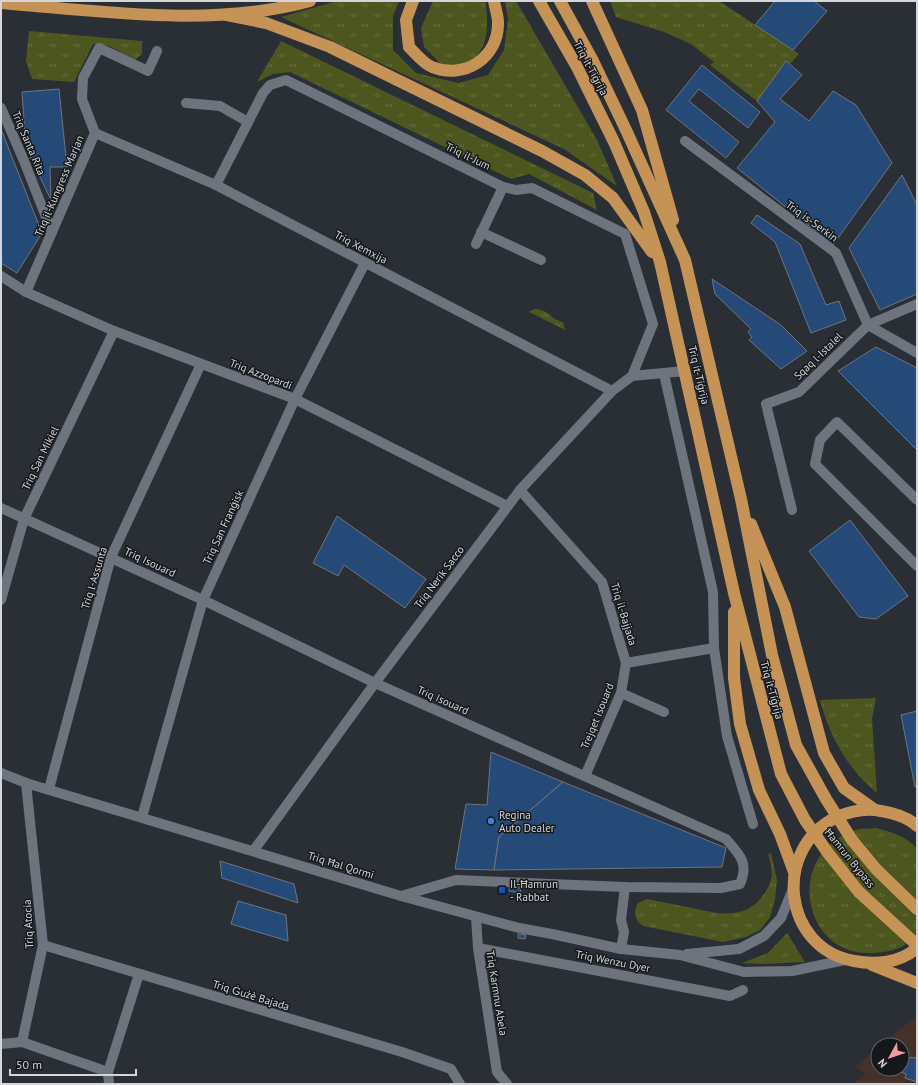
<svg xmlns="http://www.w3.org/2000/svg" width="918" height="1085" font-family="'PT Sans',sans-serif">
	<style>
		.education { fill: #44312a }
		.grass { fill: url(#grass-tufts) }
		.building { fill: #264a77; stroke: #6e747c }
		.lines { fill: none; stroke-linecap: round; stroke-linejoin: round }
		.minor { stroke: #6e747d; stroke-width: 10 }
		.highway { stroke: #c59356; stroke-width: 12 }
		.shop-dot { fill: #3f7fe0; stroke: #15171a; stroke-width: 1.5 }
		.transit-dot { fill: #1a4fb4; stroke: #15171a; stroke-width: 1.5 }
		.labels { text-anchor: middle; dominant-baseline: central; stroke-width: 3; stroke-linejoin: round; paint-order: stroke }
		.street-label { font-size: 11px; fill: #d3d7db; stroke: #15171a }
		.poi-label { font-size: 11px; fill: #d3d7db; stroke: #15171a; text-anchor: start }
	</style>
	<defs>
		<pattern id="grass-tufts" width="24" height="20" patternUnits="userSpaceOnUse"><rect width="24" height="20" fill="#4d561e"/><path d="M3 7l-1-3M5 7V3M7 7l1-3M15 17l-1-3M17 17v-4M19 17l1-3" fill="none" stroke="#666e3e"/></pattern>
	</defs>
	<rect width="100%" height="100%" fill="#2a2f36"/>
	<path class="education" d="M917 1015V1084H854L865 1074 855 1067 878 1048V1069H902V1045H881Z"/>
	<g class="grass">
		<path d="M337 1H399L393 16V50L416 73 458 83 488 75 504 50 508 19 505 1H516L597 140 617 186 564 149 281 17Z"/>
		<path d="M433 1H485C489 24 490 55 463 65 458 68 448 66 442 65L424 47 421 28Z"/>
		<path d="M610 1H719L799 54 757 101 710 65 714 62 691 44 664 32 616 17Z"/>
		<path d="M29 31 142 41V54L135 60 109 46 93 44 74 82 32 79 26 61Z"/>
		<path d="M281 41 593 193 597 210 529 174 511 179 290 72 273 74 257 82Z"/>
		<path d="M534 309C549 309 551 320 563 322L565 330 529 312Z"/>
		<path d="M876 698 872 719 877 793C848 770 829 735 820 700Z"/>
		<path d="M876 828C892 832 906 836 917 849V934C912 938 908 943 903 946 893 951 882 953 870 953 802 955 784 854 855 830 862 828 870 829 876 828Z"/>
		<path d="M771 853 777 880 775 899 770 917 760 930 746 937 723 942 643 926C634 920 633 912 638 903L647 899C662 902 677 905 692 908 720 914 745 921 764 894 774 880 773 870 768 854Z"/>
		<path d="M787 933 805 962 761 964 742 963 768 953Z"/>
	</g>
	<g class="building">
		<path d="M775 1H814L827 11 793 50 755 25Z"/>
		<path d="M786 61 802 75 780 99 809 121 833 91 856 105 892 163 833 245 737 168 775 122 757 101Z"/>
		<path d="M702 65 760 112 748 128 699 89 689 101 739 142 726 158 666 110Z"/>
		<path d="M59 89 67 167H50L51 200 26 148 22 92Z"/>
		<path d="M1 129 42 233 17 273 1 263Z"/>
		<path d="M902 175 917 205V294L880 310 849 248Z"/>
		<path d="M757 215 800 244 826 305 839 301 846 320 811 333 775 242 751 223Z"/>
		<path d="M712 279 781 325 807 351 781 369 749 340 752 337 748 332 751 329 715 294Z"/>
		<path d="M876 347 917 368V450L838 371Z"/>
		<path d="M337 516 426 579 405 608 344 565 338 576 313 563Z"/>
		<path d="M850 520 908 596 876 619 859 617 809 551Z"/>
		<path d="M917 711V786L915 787 901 715Z"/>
		<path d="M491 752 563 782 499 837 494 870 455 869 466 804 487 805Z"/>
		<path d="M563 782 726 848 722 867 494 870 499 837Z"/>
		<path d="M220 861 294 884 298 903 222 878Z"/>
		<path d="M510 887 521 888 520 893 509 891Z"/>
		<path d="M238 901 286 915 288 941 231 924Z"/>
		<path d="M518 934 526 935 525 939 518 938Z"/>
		<path d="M905 1057 917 1058V1082L905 1078 906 1074 899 1071 902 1069Z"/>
	</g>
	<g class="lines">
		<g class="minor">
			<path d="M186 103 220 106 248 122"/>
			<path d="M1 108 24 161 52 232"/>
			<path d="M95 133 216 185 612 391"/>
			<path d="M685 141 836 253 868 325 917 353"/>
			<path d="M216 185 263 93 270 85 286 80 503 187 516 190 532 188 625 234 653 324 632 376"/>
			<path d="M481 232 541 260"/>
			<path d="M476 244 503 187"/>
			<path d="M1 276 26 292 114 331 295 399 507 506"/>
			<path d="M26 292 95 133 82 99 83 78 99 48 148 71 157 51"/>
			<path d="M664 374 713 592 714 648 727 736 753 824"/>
			<path d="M520 490 602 582 626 663 714 648"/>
			<path d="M917 500 837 422 820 440 815 464 917 566"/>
			<path d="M1 508 203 600 375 683 726 839C740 855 749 863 740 884L721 888 625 887 456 880 401 896"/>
			<path d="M792 510 766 404 799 392 868 325 917 304"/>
			<path d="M1 600 24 519 114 331"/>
			<path d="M621 693 664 712"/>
			<path d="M1 773 26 783 401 896 519 928 552 934 621 949 680 955 744 972 792 971 845 960"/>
			<path d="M585 776 621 693 626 663"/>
			<path d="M49 789 111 557 201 364"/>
			<path d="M142 817 203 600 295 399 365 263"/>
			<path d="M254 850 375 683 520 490 612 391 632 376 685 371"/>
			<path d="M476 917 478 948 497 1072 507 1084"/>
			<path d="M43 945 402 1052 451 1069 460 1084"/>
			<path d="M478 948 730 996 743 990"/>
			<path d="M621 949 624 932 621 920 625 887"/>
			<path d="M687 954 739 949 764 936 781 918 793 889"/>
			<path d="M22 1042 108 1072"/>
			<path d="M1 1044 22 1042 43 945 26 783"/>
			<path d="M109 1084 108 1072 139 974"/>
		</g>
		<g class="highway">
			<path d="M413 1 406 20 409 47C415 53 424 64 432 67 464 80 499 58 498 22 498 15 495 8 494 1"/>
			<path d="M539 1 577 67 614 142 644 212 660 262 734 593 781 774 805 820 828 853 859 892 917 945"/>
			<path d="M560 1 593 61 626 130 685 260 741 499 772 655 796 745 826 799 852 840 876 869 917 909"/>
			<path d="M592 1 642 110 673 220"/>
			<path d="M1 3C100 11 213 28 310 1"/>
			<path d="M227 15 266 23 330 47 542 151 585 175 613 198 652 252"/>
			<path d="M751 524 785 607 824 753 844 788 875 810"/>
			<path d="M734 612V678L740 724 759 790 780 834 794 872"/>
			<path d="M917 826C908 817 893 813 881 811 866 808 851 811 837 817 772 848 782 948 854 961 875 965 900 963 917 948"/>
			<path d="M872 965 917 983"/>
		</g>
	</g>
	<circle class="shop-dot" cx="491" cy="821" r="4"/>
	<rect class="transit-dot" x="498" y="886" width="8" height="8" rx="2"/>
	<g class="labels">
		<g class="street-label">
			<text transform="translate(591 68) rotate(62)">Triq it-Tiġrija</text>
			<text transform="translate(29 143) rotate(67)">Triq Santa Rita</text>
			<text transform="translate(468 156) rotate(26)">Triq il-Jum</text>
			<text transform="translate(59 186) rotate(-67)">Triq il-Kungress Marjan</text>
			<text transform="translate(812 221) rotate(36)">Triq is-Serkin</text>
			<text transform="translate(361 247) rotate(28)">Triq Xemxija</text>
			<text transform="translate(818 356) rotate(-44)">Sqaq l-Istalel</text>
			<text transform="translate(261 374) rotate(21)">Triq Azzopardi</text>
			<text transform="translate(699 375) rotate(77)">Triq it-Tiġrija</text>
			<text transform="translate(40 458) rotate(-64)">Triq San Mikiel</text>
			<text transform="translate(223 527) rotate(-65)">Triq San Franġisk</text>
			<text transform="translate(150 562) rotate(25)">Triq Isouard</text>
			<text transform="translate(439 577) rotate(-53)">Triq Nerik Sacco</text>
			<text transform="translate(94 578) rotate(-73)">Triq l-Assunta</text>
			<text transform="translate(624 614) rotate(73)">Triq il-Bajjada</text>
			<text transform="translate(772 690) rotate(75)">Triq it-Tiġrija</text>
			<text transform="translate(443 700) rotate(24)">Triq Isouard</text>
			<text transform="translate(597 716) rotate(-68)">Trejqet Isouard</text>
			<text transform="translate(850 858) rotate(51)">Ħamrun Bypass</text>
			<text transform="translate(341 865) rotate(17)">Triq Ħal Qormi</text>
			<text transform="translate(28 924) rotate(-93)">Triq Atocia</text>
			<text transform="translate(613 961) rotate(11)">Triq Wenzu Dyer</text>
			<text transform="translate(497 993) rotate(81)">Triq Karmnu Abela</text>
			<text transform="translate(251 995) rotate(17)">Triq Ġużè Bajada</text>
		</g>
		<g class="poi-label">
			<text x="499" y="815">Regina<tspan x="499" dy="13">Auto Dealer</tspan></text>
			<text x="510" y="884">Il-Ħamrun<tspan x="510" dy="13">- Rabbat</tspan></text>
		</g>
	</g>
	<rect width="918" height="1085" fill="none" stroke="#d3d7db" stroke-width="4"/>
	<g transform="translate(890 1057) rotate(230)"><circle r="19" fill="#15171a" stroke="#616467"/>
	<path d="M0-3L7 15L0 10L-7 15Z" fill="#f49aa5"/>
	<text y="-6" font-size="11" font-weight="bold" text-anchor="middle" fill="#d3d7db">N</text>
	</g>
	<path d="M10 1069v6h126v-6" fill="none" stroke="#d3d7db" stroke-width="2"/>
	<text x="16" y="1069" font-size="12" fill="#d3d7db" stroke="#15171a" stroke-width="3" paint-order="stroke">50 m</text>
</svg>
